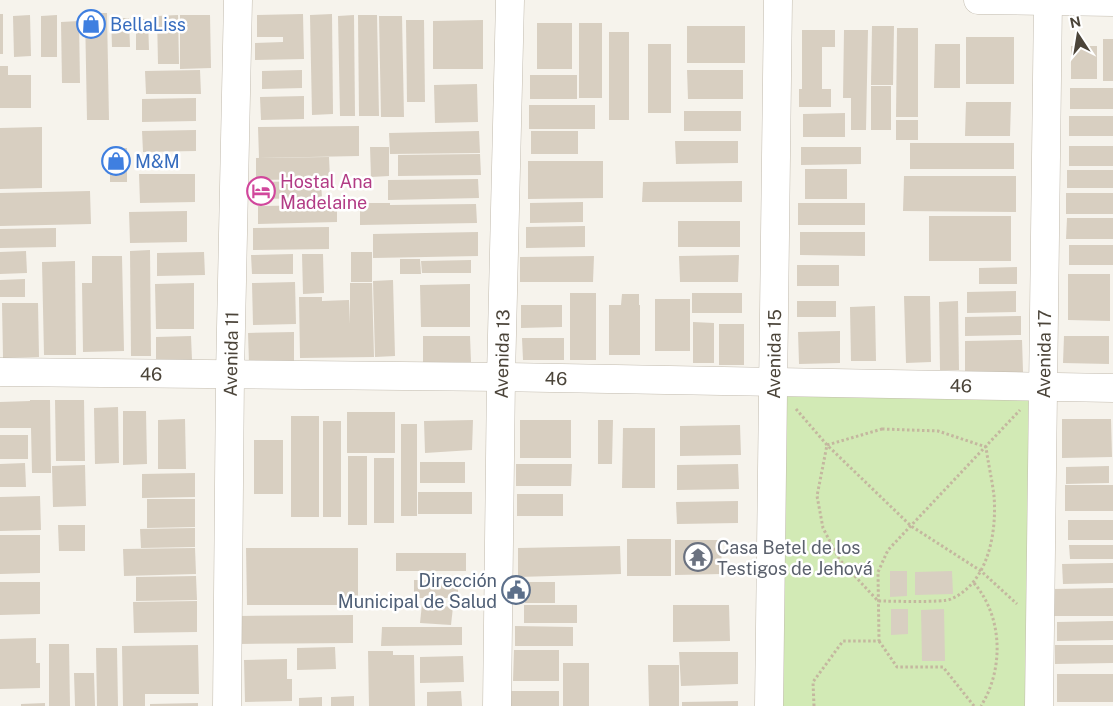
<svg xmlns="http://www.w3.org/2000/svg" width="1113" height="706" font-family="'Public Sans',sans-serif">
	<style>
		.green { fill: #d2eab5 }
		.building { fill: #d8cfc1 }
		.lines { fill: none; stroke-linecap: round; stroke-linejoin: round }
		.minor-casing { stroke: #c2bbae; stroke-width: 29 }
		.path { stroke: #c4b79f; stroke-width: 3; stroke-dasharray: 2.5 2.5; stroke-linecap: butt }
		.minor { stroke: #fff; stroke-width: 28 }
		.labels { text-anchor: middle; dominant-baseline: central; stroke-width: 5; stroke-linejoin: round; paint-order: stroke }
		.shop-label { font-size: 18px; fill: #366cbe; stroke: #fff; text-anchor: start }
		.hotel-label { font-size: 18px; fill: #b23c85; stroke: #fff; text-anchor: start }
		.street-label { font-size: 18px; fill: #4b4439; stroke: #fff }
		.worship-label { font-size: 18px; fill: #5b616d; stroke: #fff; text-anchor: start }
		.service-label { font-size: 18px; fill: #4e5e75; stroke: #fff; text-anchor: end }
	</style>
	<rect width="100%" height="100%" fill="#f6f3ec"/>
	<path class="green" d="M773 382 1043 386 1039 706H769Z"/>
	<g class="building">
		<path d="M85 13H107L109 120H87Z"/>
		<rect x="0" y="14" width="3" height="40"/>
		<path d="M303 14 304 59 255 60V43L283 42V37H257V15Z"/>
		<path d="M332 14 333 114 312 115 310 15Z"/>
		<path d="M30 15 31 56 14 57 13 16Z"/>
		<path d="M57 15V57H41V16Z"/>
		<path d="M178 15 179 64H158L157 16Z"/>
		<path d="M180 15H210L211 68 180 69Z"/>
		<path d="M354 15 355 116H340L338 16Z"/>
		<path d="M358 15H377L379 116H359Z"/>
		<path d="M379 16H402L404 117H381Z"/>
		<path d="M111 18H129L130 47H112Z"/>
		<path d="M136 19H148L149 50H136Z"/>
		<path d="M406 20H424L425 102H407Z"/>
		<path d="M483 20V69H433V21Z"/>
		<path d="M79 21 80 83H62L61 22Z"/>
		<rect x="537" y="23" width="35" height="46"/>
		<rect x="579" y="23" width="23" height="75"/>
		<rect x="687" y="26" width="58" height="37"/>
		<path d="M872 26H894L893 85H871Z"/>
		<path d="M897 28H918V117H896Z"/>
		<path d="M802 30H835V47H822V89H831V107H799V89H802Z"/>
		<path d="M844 30H868L866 130H851V98H843Z"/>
		<rect x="609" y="32" width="20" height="88"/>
		<rect x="966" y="37" width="48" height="47"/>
		<rect x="1103" y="39" width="10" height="42"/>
		<rect x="648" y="44" width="23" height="69"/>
		<path d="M935 44H960V88H934Z"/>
		<rect x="1071" y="46" width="26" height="33"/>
		<path d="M0 66H8V75H31V108H0Z"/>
		<path d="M200 70 201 94H146L145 71Z"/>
		<path d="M302 70V88L262 89V71Z"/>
		<path d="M687 70H743V99H688Z"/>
		<rect x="530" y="75" width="47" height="24"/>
		<path d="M477 84 478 122 435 123 434 85Z"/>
		<rect x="871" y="86" width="20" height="44"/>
		<rect x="1070" y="88" width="43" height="21"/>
		<path d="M304 96V119L261 120 260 97Z"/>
		<path d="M196 98V121L142 122V99Z"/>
		<path d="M966 102H1011L1010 136H965Z"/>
		<rect x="529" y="105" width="66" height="24"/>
		<rect x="684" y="111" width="57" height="20"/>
		<path d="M845 113V137H803V114Z"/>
		<rect x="1069" y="116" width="44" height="20"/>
		<rect x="896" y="120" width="22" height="20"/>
		<path d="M359 126V156L259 158 258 127Z"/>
		<path d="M42 127V188L0 189V128Z"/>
		<path d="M196 130V151L143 152 142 131Z"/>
		<path d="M479 131 480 153 390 154 389 133Z"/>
		<rect x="531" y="131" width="47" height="23"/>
		<path d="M675 141H738V163L676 164Z"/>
		<rect x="910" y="143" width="104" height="26"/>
		<rect x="1069" y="146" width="44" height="20"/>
		<path d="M370 147H389V176L371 177Z"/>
		<path d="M801 147H861V164L801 165Z"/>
		<path d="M127 148V182H110V149Z"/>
		<path d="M480 154 481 175 398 176V155Z"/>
		<path d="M329 157 330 179 256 180V158Z"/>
		<path d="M528 161H603V198L528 199Z"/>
		<rect x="805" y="169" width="42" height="30"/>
		<rect x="1067" y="170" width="46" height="18"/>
		<path d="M139 174H195V202L140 203Z"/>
		<path d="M904 176H1016V212L903 211Z"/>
		<path d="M478 179 479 198 388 200V180Z"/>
		<path d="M321 181 322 198 258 199 257 182Z"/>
		<path d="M742 181V202H642L643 182Z"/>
		<path d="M90 191 91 224 0 226V193Z"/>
		<rect x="1066" y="193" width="47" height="21"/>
		<path d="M583 202V222L530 223V203Z"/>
		<path d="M360 203H390V205L476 204 477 223 360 225Z"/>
		<rect x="798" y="203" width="67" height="22"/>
		<path d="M337 205V222L258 224V206Z"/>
		<path d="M187 211V242L130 243 129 212Z"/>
		<rect x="929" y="216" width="82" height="45"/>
		<path d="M1067 218H1113V239H1066Z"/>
		<rect x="678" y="221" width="62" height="26"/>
		<path d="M585 226V247L526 248V227Z"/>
		<path d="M329 227V249L253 250V228Z"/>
		<path d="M56 228V247L0 248V229Z"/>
		<path d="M478 232V256L373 258V234Z"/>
		<path d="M800 232H865V256L800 255Z"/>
		<rect x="1069" y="245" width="44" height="20"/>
		<path d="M150 250 151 356H131L130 251Z"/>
		<path d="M26 251 27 273 0 274V252Z"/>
		<path d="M204 252 205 275 157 276V253Z"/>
		<rect x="351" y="252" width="21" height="30"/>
		<path d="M293 254V274H252L251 255Z"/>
		<path d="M302 254H323L324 293 303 294Z"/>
		<path d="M739 255 738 282H680L679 256Z"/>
		<path d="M92 256H122L124 351 83 352 82 283H92Z"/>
		<path d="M594 256 593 282H520V257Z"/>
		<path d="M400 259H420L421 274H400Z"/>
		<path d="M471 260V273H422L421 261Z"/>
		<path d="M75 261 76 355H44L42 262Z"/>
		<rect x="797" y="265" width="42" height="21"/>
		<path d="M1017 267V284H979V268Z"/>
		<path d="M1068 274H1110V321L1068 320Z"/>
		<path d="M25 279V297H0V280Z"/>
		<path d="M393 280 395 356 375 357 373 281Z"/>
		<path d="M295 282 296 324 253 325 252 283Z"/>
		<path d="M194 283V329H156L155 284Z"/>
		<path d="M350 283H372L374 357 300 358 299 297H322V301L349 300 350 324Z"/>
		<path d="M470 284V327H421L420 285Z"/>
		<path d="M1016 291V312L967 313V292Z"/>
		<rect x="570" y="293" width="26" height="67"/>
		<rect x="692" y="293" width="50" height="20"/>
		<path d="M622 294H639V305H640V355H609V305H621Z"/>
		<path d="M904 296H930L931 362 906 363Z"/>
		<rect x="655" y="299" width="35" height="52"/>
		<rect x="797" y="301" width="39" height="16"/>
		<path d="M958 301 959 370H940L939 302Z"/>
		<path d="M2 303H38L39 357 3 358Z"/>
		<path d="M521 305H562V327L521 328Z"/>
		<path d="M875 306 876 361H851L850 307Z"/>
		<path d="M1021 316V335L965 336V317Z"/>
		<path d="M693 322 714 323V363H693Z"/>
		<rect x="719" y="324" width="25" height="41"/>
		<path d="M840 331V363L799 364 798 332Z"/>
		<path d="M294 332V362L249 363 248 333Z"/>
		<path d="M191 336 192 360H156V337Z"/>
		<path d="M423 336H470L471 362 423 363Z"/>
		<path d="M1064 336H1109V364L1063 363Z"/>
		<path d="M522 338H564V360H523Z"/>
		<path d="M1022 340 1023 372 965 374V341Z"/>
		<path d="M30 400H50L51 473H32L31 428H0V402L30 401Z"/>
		<path d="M55 400H84L85 461H56Z"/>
		<path d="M118 407 119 463 95 464 94 408Z"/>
		<path d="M123 411H146L147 464 123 465Z"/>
		<rect x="347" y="412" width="48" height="41"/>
		<rect x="291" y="416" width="28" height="101"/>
		<path d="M185 419 186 469H158V420Z"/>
		<path d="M1062 419H1111L1112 457 1062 458Z"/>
		<path d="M473 420 472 450 425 453 424 421Z"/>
		<rect x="520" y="420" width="51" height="38"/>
		<path d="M598 420H613L612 464H598Z"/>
		<rect x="323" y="421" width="18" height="96"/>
		<rect x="401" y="424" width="16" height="92"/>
		<path d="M740 425 741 455 680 456V426Z"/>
		<path d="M623 428H655V488H622Z"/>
		<rect x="0" y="435" width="28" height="24"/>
		<rect x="254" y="440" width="29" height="54"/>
		<rect x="348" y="456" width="19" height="69"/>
		<rect x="374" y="458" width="20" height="65"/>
		<rect x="420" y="462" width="45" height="21"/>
		<path d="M25 463 26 487H0V464Z"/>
		<path d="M516 464H572L571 486H516Z"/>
		<path d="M738 464 739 489 677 490V465Z"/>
		<path d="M85 465 86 506 53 507 52 466Z"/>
		<path d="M1109 466V483L1066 484V467Z"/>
		<path d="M195 473V497L142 498V474Z"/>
		<rect x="1065" y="485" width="48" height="26"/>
		<rect x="418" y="492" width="54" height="22"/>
		<rect x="517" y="494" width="46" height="22"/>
		<path d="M40 496 41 530 0 531V497Z"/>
		<path d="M147 499H195V527L147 528Z"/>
		<path d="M738 501V523L677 524 676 502Z"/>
		<rect x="1068" y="520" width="45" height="20"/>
		<path d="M58 525H85V551H59Z"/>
		<path d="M195 528V547L141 548 140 529Z"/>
		<path d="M0 535H40V573L0 574Z"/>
		<rect x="627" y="539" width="44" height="37"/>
		<path d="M675 540H721L722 574 675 575Z"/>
		<path d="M1069 545H1113V559H1070Z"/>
		<path d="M620 546 621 574 518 577V548Z"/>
		<path d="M195 548 196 574 124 576 123 549Z"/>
		<path d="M246 548H358V605H247Z"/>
		<rect x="396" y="553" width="70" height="18"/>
		<path d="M1113 563V583L1063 584 1062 564Z"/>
		<path d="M890 571H907V596L890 597Z"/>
		<path d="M952 571 953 594 915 595V572Z"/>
		<path d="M196 576 197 600 136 601V577Z"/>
		<rect x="414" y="580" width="44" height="18"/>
		<path d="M0 582H40V614L0 615Z"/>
		<rect x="525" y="582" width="30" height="21"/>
		<path d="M1113 588V616H1053L1052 589Z"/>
		<path d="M197 601V632L134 633 133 602Z"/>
		<path d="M422 604 453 607 451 625 420 623Z"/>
		<rect x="524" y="605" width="53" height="18"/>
		<path d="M673 605H729L730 641 673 642Z"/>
		<path d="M891 609H908V634L891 635Z"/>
		<path d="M944 609 945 661H922L921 610Z"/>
		<path d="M353 615V643L239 644V616Z"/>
		<path d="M1113 621V640L1057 641V622Z"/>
		<path d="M515 626 573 627V646H515Z"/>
		<path d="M382 627H462V645L381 646Z"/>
		<path d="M36 638V663H40V688L0 689V639Z"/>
		<path d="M49 644H69L70 706H49Z"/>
		<path d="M198 645 199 694H145V706H123L122 646Z"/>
		<path d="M1055 645H1113V663L1055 664Z"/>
		<path d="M335 647 336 669 297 670V648Z"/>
		<path d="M96 648H117L118 706H97Z"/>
		<path d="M514 650H559V681H513Z"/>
		<path d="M368 651H393V655H414L415 706H369Z"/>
		<path d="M679 652H738V684L681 686Z"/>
		<path d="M463 656 464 682 420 683V657Z"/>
		<path d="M287 659V679H292V701L245 702 244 660Z"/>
		<rect x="563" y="663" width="26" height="43"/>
		<path d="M648 665H679V706H649Z"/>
		<path d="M74 673H94L95 706H75Z"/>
		<rect x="1057" y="674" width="56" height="28"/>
		<path d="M461 691 462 706H427V692Z"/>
		<rect x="511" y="691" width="48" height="15"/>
		<path d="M354 696V706H331V697Z"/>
		<path d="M322 697V706H299V698Z"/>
		<path d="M738 701V706H682V702Z"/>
		<path d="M45 703V706H21V704Z"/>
		<path d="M198 703V706H150V704Z"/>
	</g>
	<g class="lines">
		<defs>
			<g id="minor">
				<path d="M978 0 1113 2"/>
				<path id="s1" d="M0 372 501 377 1113 388"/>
				<path id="s2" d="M227 706 230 375 238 0"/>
				<path id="s3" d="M497 706 501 377 510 0"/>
				<path id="s4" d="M769 706 778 0"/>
				<path id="s5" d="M1039 706 1048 0"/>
			</g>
		</defs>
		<use href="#minor" class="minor-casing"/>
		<g class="path">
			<path d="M796 409 827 445 911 526 981 571 1017 604"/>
			<path d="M882 429 938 431 986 447C988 463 992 479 994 496 997 533 988 583 951 599 943 603 891 601 878 601L839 559 823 528 817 496 827 445Z"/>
			<path d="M974 583C1003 617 1004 669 981 706"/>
			<path d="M879 641 897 667H943L974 706"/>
			<path d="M814 706 813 682 843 641H879L878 572 888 550 1020 410"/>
		</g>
		<use href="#minor" class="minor"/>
	</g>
	<defs>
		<symbol id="shop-ring" viewBox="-11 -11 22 22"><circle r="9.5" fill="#fff" stroke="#3f7fe0" stroke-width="1.5"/><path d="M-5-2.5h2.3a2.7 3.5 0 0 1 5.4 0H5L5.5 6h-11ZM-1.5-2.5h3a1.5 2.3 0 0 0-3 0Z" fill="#3f7fe0"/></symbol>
		<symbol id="hotel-ring" viewBox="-11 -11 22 22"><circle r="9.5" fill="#fff" stroke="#d1479c" stroke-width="1.5"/><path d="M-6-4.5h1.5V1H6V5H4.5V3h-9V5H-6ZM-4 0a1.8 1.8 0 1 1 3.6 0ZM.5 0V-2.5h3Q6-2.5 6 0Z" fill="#d1479c"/></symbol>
		<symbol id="temple-ring" viewBox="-11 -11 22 22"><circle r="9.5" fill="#fff" stroke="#6b7280" stroke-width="1.5"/><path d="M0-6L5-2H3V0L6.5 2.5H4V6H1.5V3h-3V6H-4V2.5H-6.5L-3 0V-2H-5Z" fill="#6b7280"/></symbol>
		<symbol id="civic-ring" viewBox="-11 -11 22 22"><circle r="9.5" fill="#fff" stroke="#5c6f8a" stroke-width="1.5"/><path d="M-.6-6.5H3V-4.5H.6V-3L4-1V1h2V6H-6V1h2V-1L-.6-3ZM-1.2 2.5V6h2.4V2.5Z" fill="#5c6f8a"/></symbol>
	</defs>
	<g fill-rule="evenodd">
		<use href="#shop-ring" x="75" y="8" width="32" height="32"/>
		<use href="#shop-ring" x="100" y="145" width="32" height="32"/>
		<use href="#hotel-ring" x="245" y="175" width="32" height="32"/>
		<use href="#temple-ring" x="682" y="541" width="32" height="32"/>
		<use href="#civic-ring" x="500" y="574" width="32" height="32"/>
	</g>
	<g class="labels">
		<g class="shop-label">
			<text x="110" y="24">BellaLiss</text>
			<text x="135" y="161">M&amp;M</text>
		</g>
		<g class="hotel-label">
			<text x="280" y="181">Hostal Ana<tspan x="280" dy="21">Madelaine</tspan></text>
		</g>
		<g class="street-label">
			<text stroke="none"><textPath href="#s2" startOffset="352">Avenida 11</textPath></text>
			<text stroke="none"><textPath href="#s3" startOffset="352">Avenida 13</textPath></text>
			<text stroke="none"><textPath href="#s4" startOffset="352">Avenida 15</textPath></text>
			<text stroke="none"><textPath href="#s5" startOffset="352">Avenida 17</textPath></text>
			<text stroke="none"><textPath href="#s1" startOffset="151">46</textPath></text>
			<text stroke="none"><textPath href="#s1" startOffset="556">46</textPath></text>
			<text stroke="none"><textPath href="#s1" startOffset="961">46</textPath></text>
		</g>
		<g class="worship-label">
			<text x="717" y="547">Casa Betel de los<tspan x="717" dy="21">Testigos de Jehová</tspan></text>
		</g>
		<g class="service-label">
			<text x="497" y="580">Dirección<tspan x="497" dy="21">Municipal de Salud</tspan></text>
		</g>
	</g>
	<g transform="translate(1078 35) rotate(348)" stroke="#ffffff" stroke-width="4" paint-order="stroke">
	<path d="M0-4L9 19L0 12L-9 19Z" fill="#4b4439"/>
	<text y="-8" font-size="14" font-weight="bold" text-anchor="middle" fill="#4b4439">N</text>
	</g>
</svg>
